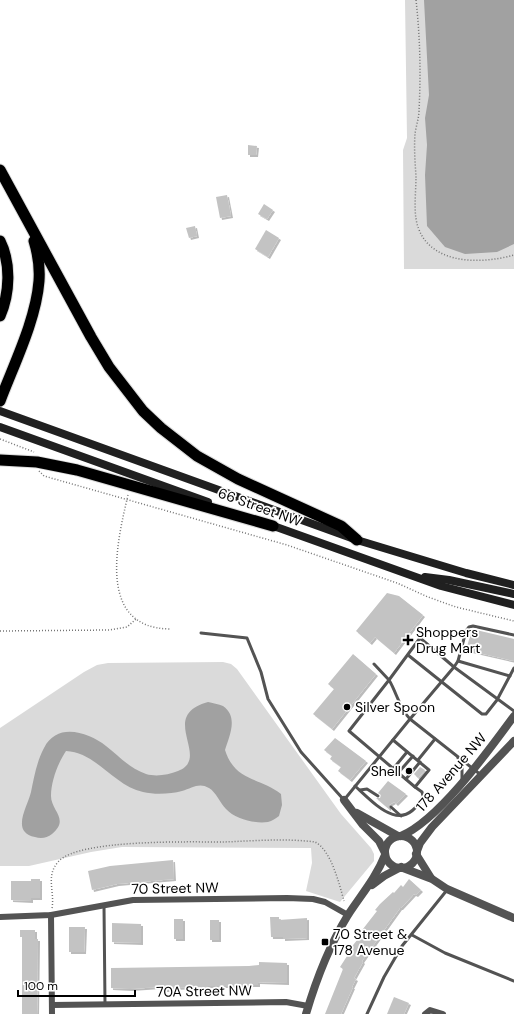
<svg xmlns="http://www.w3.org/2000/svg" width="514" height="1014" font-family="'DM Sans',sans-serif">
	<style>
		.green { fill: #dadada }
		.water { fill: #a1a1a1 }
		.building { fill: #c3c3c3; filter: url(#shadow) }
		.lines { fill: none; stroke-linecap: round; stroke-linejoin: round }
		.motorway-casing { stroke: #dbdbdb; stroke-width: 13 }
		.path { stroke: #757575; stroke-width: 1.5; stroke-dasharray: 1 2; stroke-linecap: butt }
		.service { stroke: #535353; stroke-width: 3 }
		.minor { stroke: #535353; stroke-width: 6 }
		.tertiary { stroke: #535353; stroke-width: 8 }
		.secondary { stroke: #202020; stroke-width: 8 }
		.motorway { stroke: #000; stroke-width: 11 }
		.poi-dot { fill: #000; stroke: #fff; stroke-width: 1.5 }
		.labels { text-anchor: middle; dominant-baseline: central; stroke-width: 3.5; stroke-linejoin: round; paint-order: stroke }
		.street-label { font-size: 14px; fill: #000; stroke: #fff }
		.poi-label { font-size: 14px; fill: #000; stroke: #fff; text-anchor: start }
	</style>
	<defs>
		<filter id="shadow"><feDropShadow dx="2" dy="2" stdDeviation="0" flood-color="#0004"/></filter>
	</defs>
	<rect width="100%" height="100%" fill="#fff"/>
	<g class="green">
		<path d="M405 0H514V269H404L403 150 407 138Z"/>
		<path d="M223 662 231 664 237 669 341 814 371 848 374 854V861L340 902 306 891 312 863 311 848 122 847 91 852 29 866H0V728L84 672 97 665 108 663Z"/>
	</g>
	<g class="water">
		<path d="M424 0H514V244L497 252 465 254 445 247 427 226 425 175 427 145 425 118 429 95Z"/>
		<path d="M208 702C212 703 219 704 223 706 239 717 229 737 225 750 235 782 260 777 281 794L282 805 279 816C276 818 272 821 268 822 255 824 235 819 226 809 220 803 216 792 209 788 199 782 192 788 182 791 171 794 155 795 143 792 114 786 96 752 66 751 58 763 51 781 51 796 51 811 70 819 52 834 47 838 41 839 35 837 10 832 28 806 31 792 34 777 37 761 44 748 57 722 88 732 106 746 119 756 129 768 146 774 156 777 168 775 178 771 212 758 157 716 208 702Z"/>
	</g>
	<g class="building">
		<path d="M248 145 257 146 256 155H248Z"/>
		<path d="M227 195 231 216 220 218 216 197Z"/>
		<path d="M264 204 273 210 267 219 258 214Z"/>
		<path d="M195 226 197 236 189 238 186 228Z"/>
		<path d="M266 230 279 238 268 257 255 249Z"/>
		<path d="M387 593 399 596 423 615 394 653 375 637 370 643 356 631Z"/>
		<path d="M472 629 514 639V661L466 650Z"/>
		<path d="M353 654 376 674 332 729 313 714 334 689 328 684Z"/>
		<path d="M335 738 366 761 350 780 338 771 341 767 330 759 332 756 324 750Z"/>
		<path d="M420 767 425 770 418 778 414 774Z"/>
		<path d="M388 781 406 794 396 804 394 802 389 805V809L376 798H380L381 795 378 793Z"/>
		<path d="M173 860 174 879 117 884 92 890 88 871 110 866Z"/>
		<path d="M31 879H40V898H31V901L11 900V881H31Z"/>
		<path d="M409 879 421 890 416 895 414 894 401 908H400L362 961 363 962 354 978 356 979 352 987H353L341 1014H325L343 969 340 967 351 950 350 949 361 935 359 934 377 911 375 910 380 904 393 892 394 893 401 885 403 887Z"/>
		<path d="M270 917H279V920L307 918V938L283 939V937H271Z"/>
		<rect x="174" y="919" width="9" height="20"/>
		<rect x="210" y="920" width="9" height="20"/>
		<path d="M112 923 141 924V943L112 942Z"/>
		<path d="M69 927H85L84 952H69Z"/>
		<path d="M20 930H35V939H38L37 1014H22V937H20Z"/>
		<path d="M259 962 287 963V983L258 982V985H248V986H208V987L168 988V990H159V987L130 989 111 988V968L249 966 259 965Z"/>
		<path d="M394 997 409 1003 404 1014H387Z"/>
	</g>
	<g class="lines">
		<defs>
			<g id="motorway">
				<path d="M0 170 91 337 109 367 143 411 161 428 197 456 238 479 341 526 357 540"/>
				<path d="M0 241C11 263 10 293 0 316"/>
				<path d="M0 401C14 364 36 320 39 281 40 267 38 254 34 241"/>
				<path d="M0 460 37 462 77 470 273 526"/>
			</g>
		</defs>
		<use href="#motorway" class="motorway-casing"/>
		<g class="path">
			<path d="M416 0C420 36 421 73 419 110 419 118 416 126 415 134 414 148 415 162 416 176 416 190 414 206 416 219 424 265 479 265 514 255"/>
			<path d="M0 439 34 452"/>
			<path d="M39 471 44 476 287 545 397 583 428 597 456 607 514 621"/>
			<path d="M128 495C117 542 96 628 170 629"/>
			<path d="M0 631 109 630 127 627 136 619"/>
			<path d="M52 908C55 892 45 875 59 861 80 839 190 842 223 842 253 841 285 838 315 842 331 850 339 883 344 901"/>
		</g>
		<g class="service">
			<path d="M201 633 247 638 261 672 268 699 301 752 344 800 410 719 481 775"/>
			<path d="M514 635 473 626 469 627 466 631 458 661 454 667 514 711"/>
			<path d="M408 655 482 714H486L497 700 514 668"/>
			<path d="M458 661 510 676"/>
			<path d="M374 664 389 680 420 638 454 667 410 719C399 708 397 693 389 680L349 731 415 787 429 770 393 740"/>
			<path d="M458 758 462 768V780"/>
			<path d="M418 760 435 739"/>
			<path d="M393 769 407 752"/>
			<path d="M398 773 413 756"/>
			<path d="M406 779 420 762"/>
			<path d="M355 786C376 805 403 836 423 796L422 792 415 787"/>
			<path d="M360 790 367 789 378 796"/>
			<path d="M391 807 401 816"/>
			<path d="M104 906 105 1004"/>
			<path d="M412 935 445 953 514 981"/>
			<path d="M367 1014 384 977 402 946 447 890"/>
		</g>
		<g class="minor">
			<path d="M51 915 52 1014"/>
			<path d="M0 917 51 915 133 900 287 898 313 899 325 902 348 915"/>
			<path d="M52 1005 286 1002 308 1006"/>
			<path d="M425 1014 430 1010 443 1014"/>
		</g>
		<g class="tertiary">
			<path d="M344 800 363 825 379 841 385 853"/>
			<path d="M357 813 398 836"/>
			<circle cx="401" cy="852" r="16"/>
			<path d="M401 836C439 820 489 750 514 716"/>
			<path d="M417 851 420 843 432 827 514 741"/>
			<path d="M416 854 431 878"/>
			<path d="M403 868 432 879 447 889 514 918"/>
			<path d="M372 885 384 876 401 867"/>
			<path d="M306 1014C316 980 329 946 348 915 361 895 376 878 385 855"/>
		</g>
		<g class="secondary">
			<path d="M0 411 357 540 466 573 514 585"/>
			<path d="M0 427 208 502"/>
			<path d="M268 524 441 586 514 605"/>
			<path d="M425 577 449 580 514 594"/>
		</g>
		<use href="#motorway" class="motorway"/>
	</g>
	<g class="poi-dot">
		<path d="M406 634h4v4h4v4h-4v4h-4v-4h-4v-4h4z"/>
		<circle cx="347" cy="707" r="4"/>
		<circle cx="409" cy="771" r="4"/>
		<rect x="321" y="938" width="8" height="8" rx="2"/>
	</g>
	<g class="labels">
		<g class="street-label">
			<text transform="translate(260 507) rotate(20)">66 Street NW</text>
			<text transform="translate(451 772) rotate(-49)">178 Avenue NW</text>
			<text transform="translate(175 888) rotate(-1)">70 Street NW</text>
			<text transform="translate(204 991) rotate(-1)">70A Street NW</text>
		</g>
		<g class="poi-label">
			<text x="416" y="632">Shoppers<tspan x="416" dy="16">Drug Mart</tspan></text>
			<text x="355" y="707">Silver Spoon</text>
			<text x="401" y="771" text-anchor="end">Shell</text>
			<text x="333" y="934">70 Street &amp;<tspan x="333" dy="16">178 Avenue</tspan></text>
		</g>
	</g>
	<path d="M18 990v6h117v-6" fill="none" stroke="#000000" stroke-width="2"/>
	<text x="24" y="990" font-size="12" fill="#000000" stroke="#ffffff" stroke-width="3" paint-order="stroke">100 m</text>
</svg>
